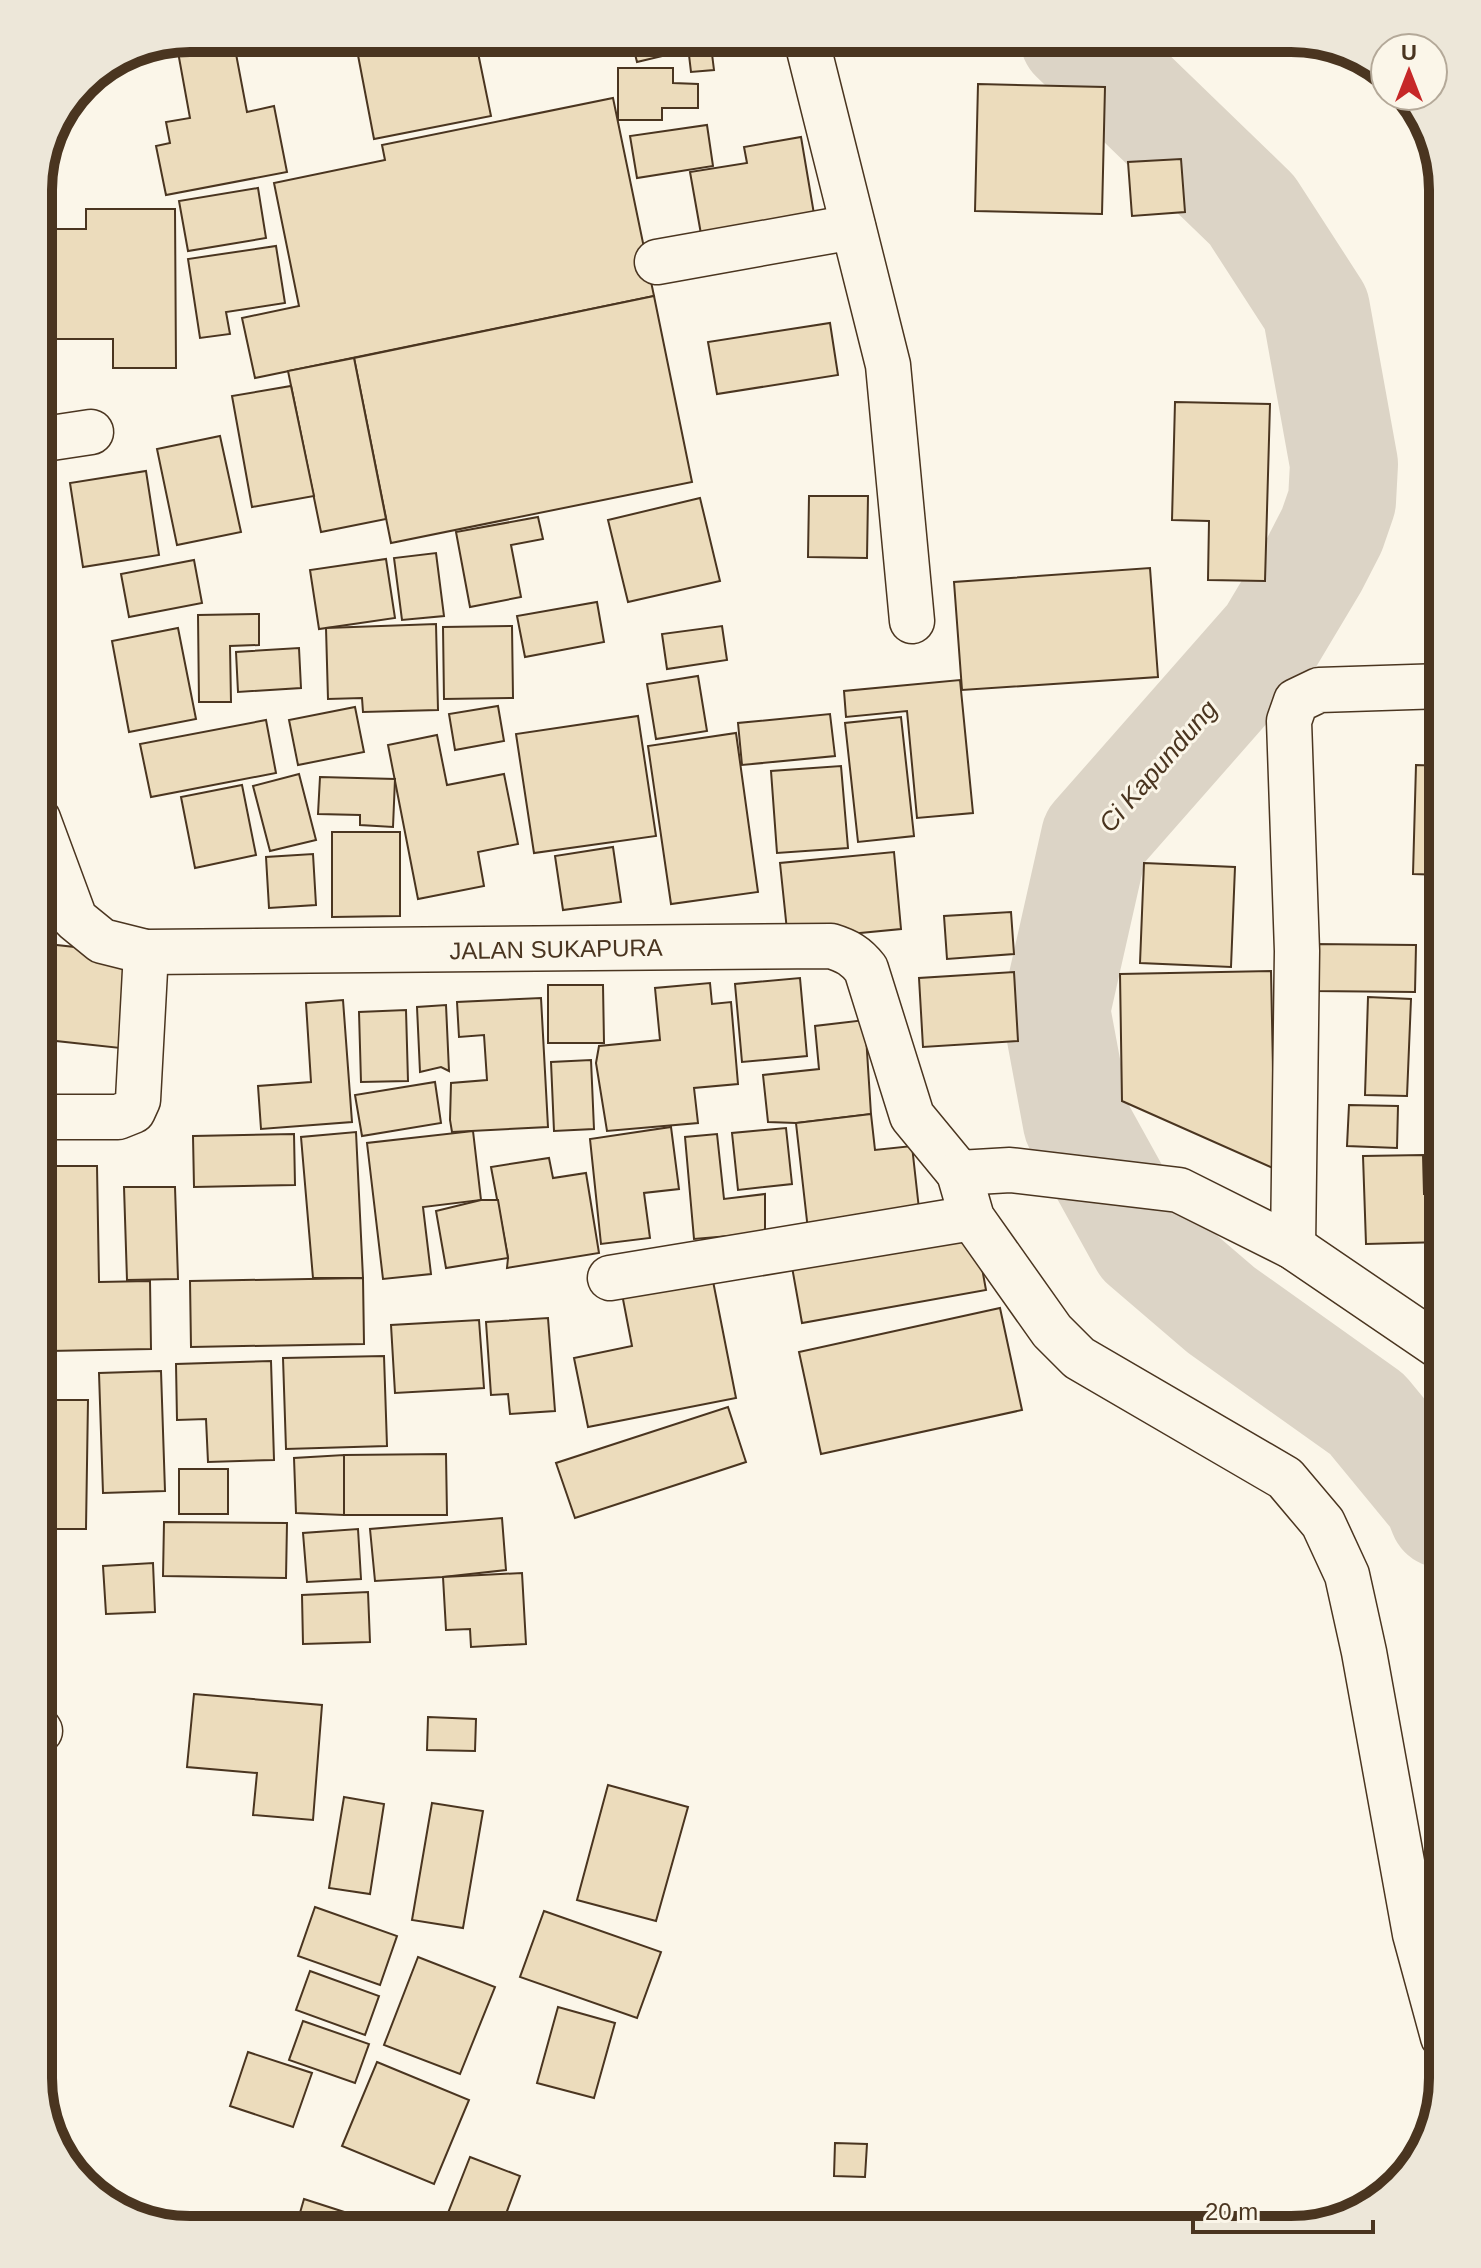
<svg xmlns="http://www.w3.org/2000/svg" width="1481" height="2268" font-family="Helvetica,sans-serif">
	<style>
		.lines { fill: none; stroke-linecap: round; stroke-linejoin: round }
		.river { stroke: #dcd4c6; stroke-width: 108 }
		.building { fill: #ecdcbc; stroke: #4a3520; stroke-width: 2 }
		.minor-casing { stroke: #4a3520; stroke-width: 47 }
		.minor { stroke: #fbf6e9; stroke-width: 44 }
		.labels { text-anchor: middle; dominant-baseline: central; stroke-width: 6; stroke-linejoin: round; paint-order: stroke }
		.street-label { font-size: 24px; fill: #4a3520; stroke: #fbf6e9 }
		.water-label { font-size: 26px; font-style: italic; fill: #4a3520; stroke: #fbf6e9 }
		.rim { fill: none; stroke: #4a3520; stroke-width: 10 }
	</style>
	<rect width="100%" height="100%" fill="#fbf6e9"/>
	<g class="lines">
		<path class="river" d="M1074 38 1252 210 1316 309 1344 464 1342 501 1332 530 1314 565 1271 637 1095 837 1056 1010 1077 1123 1144 1244 1221 1310 1367 1414 1437 1499 1443 1514"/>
	</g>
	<g class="building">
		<path d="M190 38H233L247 112 274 106 287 172 166 195 156 146 170 143 166 122 190 118 176 41Z"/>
		<path d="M368 38H475L491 116 374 139 357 50 370 48Z"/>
		<path d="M631 38H675L679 52 637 62Z"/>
		<path d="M687 38H710L714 70 691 72Z"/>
		<path d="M618 68H673V83L698 84V108H662V120H618Z"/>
		<path d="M978 84 1105 87 1102 214 975 211Z"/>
		<path d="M613 98 654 296 255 378 242 318 299 306 274 183 385 160 382 145Z"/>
		<path d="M707 125 713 166 637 178 630 136Z"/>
		<path d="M801 137 814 214 701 234 690 172 747 163 744 147Z"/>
		<path d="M1181 159 1185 212 1132 216 1128 162Z"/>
		<path d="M258 188 266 238 188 251 179 201Z"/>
		<path d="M86 209H175L176 368H113V339H46V229H86Z"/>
		<path d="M276 246 285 303 226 312 230 334 200 338 188 259Z"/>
		<path d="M654 296 692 482 391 543 354 358Z"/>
		<path d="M830 323 838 375 717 394 708 342Z"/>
		<path d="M354 358 386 519 321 532 288 371Z"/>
		<path d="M291 386 314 496 252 507 232 396Z"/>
		<path d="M1175 402 1270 404 1265 581 1208 580 1209 521 1172 520Z"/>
		<path d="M220 436 241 532 177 545 157 449Z"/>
		<path d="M146 471 159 555 83 567 70 483Z"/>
		<path d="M809 496H868L867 558 808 557Z"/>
		<path d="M700 498 720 581 628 602 608 520Z"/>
		<path d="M538 517 543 539 511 545 521 597 470 607 456 532Z"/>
		<path d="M436 553 444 616 402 620 394 558Z"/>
		<path d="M386 559 395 618 319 629 310 570Z"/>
		<path d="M194 560 202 603 129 617 121 574Z"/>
		<path d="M1150 568 1158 677 962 690 954 582Z"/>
		<path d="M597 602 604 642 525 657 517 616Z"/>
		<path d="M259 614V645L230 646 231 702H199L198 615Z"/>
		<path d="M436 624 438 710 363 712 362 698 328 699 326 628Z"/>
		<path d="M512 626 513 698 444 699 443 627Z"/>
		<path d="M722 626 727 660 667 669 662 634Z"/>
		<path d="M178 628 196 719 129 732 112 641Z"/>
		<path d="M299 648 301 688 238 692 236 652Z"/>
		<path d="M698 676 707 731 656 739 647 684Z"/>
		<path d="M960 680 973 813 917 818 907 711 846 717 844 691Z"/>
		<path d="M498 706 504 741 455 750 449 714Z"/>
		<path d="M355 707 364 752 298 765 289 720Z"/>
		<path d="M830 714 835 756 742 765 738 723Z"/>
		<path d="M638 716 656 836 534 853 516 734Z"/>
		<path d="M901 717 914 836 858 842 845 723Z"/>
		<path d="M266 720 276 773 151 797 140 744Z"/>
		<path d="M736 733 758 892 671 904 648 746Z"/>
		<path d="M437 735 447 785 504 774 518 844 478 852 484 886 418 899 388 745Z"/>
		<path d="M1416 765 1443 766V875L1413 874Z"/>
		<path d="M841 766 848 848 777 853 771 771Z"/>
		<path d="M299 774 316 840 270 851 253 786Z"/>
		<path d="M320 777 395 779 393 827 360 825V815L318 814Z"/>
		<path d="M242 785 256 855 195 868 181 797Z"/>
		<path d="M332 832H400V916L332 917Z"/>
		<path d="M613 847 621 902 563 910 555 856Z"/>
		<path d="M894 852 901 929 788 940 780 863Z"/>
		<path d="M313 854 316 905 269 908 266 857Z"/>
		<path d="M1144 863 1235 867 1231 967 1140 963Z"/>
		<path d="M1011 912 1014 954 947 959 944 916Z"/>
		<path d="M38 943 130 953 120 1048 38 1039Z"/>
		<path d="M1313 944 1416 945 1415 992 1312 991Z"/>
		<path d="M1435 950H1443V1019L1434 1018Z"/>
		<path d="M1271 971 1275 1169 1122 1101 1120 974Z"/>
		<path d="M1014 972 1018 1041 923 1047 919 978Z"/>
		<path d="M800 978 807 1056 742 1062 735 984Z"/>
		<path d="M710 983 712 1004 731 1002 738 1084 694 1088 698 1123 607 1131 596 1063 599 1046 660 1040 655 988Z"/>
		<path d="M548 985H603L604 1043H548Z"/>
		<path d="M1368 997 1411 999 1407 1096 1365 1095Z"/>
		<path d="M541 998 548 1127 452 1132 450 1120 451 1083 487 1080 484 1035 459 1037 457 1002Z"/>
		<path d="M343 1000 352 1122 261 1129 258 1086 311 1082 306 1003Z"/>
		<path d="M446 1005 449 1071 441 1067 420 1072 417 1007Z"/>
		<path d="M406 1010 408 1081 361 1082 359 1012Z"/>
		<path d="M865 1020 871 1114 796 1123 768 1122 763 1075 819 1069 815 1026Z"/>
		<path d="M591 1060 594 1129 554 1131 551 1062Z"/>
		<path d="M435 1082 441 1123 362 1136 355 1095Z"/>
		<path d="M1349 1105 1398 1106 1397 1148 1347 1146Z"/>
		<path d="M871 1114 875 1150 912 1146 920 1218 808 1230 796 1123Z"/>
		<path d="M671 1127 679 1189 644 1193 650 1238 601 1244 590 1139Z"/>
		<path d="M786 1128 792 1184 738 1190 732 1133Z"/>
		<path d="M473 1131 481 1200 423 1207 431 1274 383 1279 367 1143Z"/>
		<path d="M356 1132 363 1278H313L301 1137Z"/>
		<path d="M294 1134 295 1185 194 1187 193 1136Z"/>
		<path d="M717 1134 724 1199 765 1194V1233L694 1239 685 1137Z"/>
		<path d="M1423 1155 1424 1194H1443V1242L1366 1244 1363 1156Z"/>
		<path d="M549 1158 553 1178 586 1173 599 1253 507 1268 508 1258 491 1167Z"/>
		<path d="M46 1166H97L99 1282 150 1281 151 1349 49 1351Z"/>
		<path d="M124 1187H175L178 1279 127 1280Z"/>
		<path d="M481 1200H498L508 1258 446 1268 436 1211Z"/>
		<path d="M976 1235 986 1290 802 1323 792 1267Z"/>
		<path d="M712 1276 736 1398 588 1427 574 1358 632 1346 622 1294Z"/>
		<path d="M363 1278 364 1344 191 1347 190 1281Z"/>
		<path d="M1000 1308 1022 1410 821 1454 799 1352Z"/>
		<path d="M548 1318 555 1411 510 1414 508 1394 491 1395 486 1322Z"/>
		<path d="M479 1320 484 1388 395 1393 391 1325Z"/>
		<path d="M384 1356 387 1446 286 1449 283 1358Z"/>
		<path d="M271 1361 274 1460 208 1462 206 1419 177 1420 176 1364Z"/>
		<path d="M161 1371 165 1491 103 1493 99 1373Z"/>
		<path d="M38 1400H88L86 1529H38Z"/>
		<path d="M728 1407 746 1462 575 1518 556 1463Z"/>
		<path d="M446 1454 447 1515H344V1455Z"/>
		<path d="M344 1455V1515L296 1513 294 1458Z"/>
		<rect x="179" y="1469" width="49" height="45"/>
		<path d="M502 1518 506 1570 443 1577 375 1581 370 1529Z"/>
		<path d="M164 1522 287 1523 286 1578 163 1576Z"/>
		<path d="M358 1529 361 1579 307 1582 303 1533Z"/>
		<path d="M153 1563 155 1612 106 1614 103 1566Z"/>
		<path d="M522 1573 526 1644 471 1647 470 1629 446 1630 443 1577Z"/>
		<path d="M368 1592 370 1642 303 1644 302 1595Z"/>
		<path d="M194 1694 322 1705 313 1820 253 1815 257 1773 187 1767Z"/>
		<path d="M428 1717 476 1719 475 1751 427 1750Z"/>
		<path d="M608 1785 688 1807 656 1921 577 1900Z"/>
		<path d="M344 1797 384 1804 370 1894 329 1888Z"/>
		<path d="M432 1803 483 1811 463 1928 412 1920Z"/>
		<path d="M315 1907 397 1936 380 1985 298 1956Z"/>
		<path d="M544 1911 661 1952 637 2018 520 1977Z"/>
		<path d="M418 1957 495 1987 460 2074 384 2045Z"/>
		<path d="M310 1971 379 1996 365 2035 296 2010Z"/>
		<path d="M558 2007 615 2023 594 2098 537 2083Z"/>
		<path d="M303 2021 369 2044 355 2083 289 2060Z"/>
		<path d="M248 2052 312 2073 293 2127 230 2106Z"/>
		<path d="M377 2062 469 2100 434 2184 342 2146Z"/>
		<path d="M835 2143 867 2144 865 2177 834 2176Z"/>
		<path d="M470 2157 520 2176 500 2230H492L448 2213Z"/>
		<path d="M304 2199 366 2219 363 2230H295Z"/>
	</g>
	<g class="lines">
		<defs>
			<g id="minor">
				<path d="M806 38 888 365 912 621"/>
				<path d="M657 262 853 227"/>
				<path d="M38 440 91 432"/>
				<path d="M38 819 75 919 102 941 146 952 831 946C847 951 856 956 866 969L912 1116 959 1173 1010 1170 1179 1190 1293 1247 1443 1349"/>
				<path d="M38 1125 49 1117H118L133 1111 138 1100 146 952"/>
				<path d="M959 1173 972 1218 1052 1331 1079 1358 1285 1478 1323 1523 1347 1575 1364 1652 1415 1934 1443 2037"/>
				<path d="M1293 1247 1297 951 1289 721 1296 701 1319 690 1443 686"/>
				<path d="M610 1278 972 1218"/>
				<path d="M38 1728 40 1731"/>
			</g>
		</defs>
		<use href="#minor" class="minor-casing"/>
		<use href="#minor" class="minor"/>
	</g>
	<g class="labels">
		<g class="street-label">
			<text transform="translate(556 949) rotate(-1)">JALAN SUKAPURA</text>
		</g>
		<g class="water-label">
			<text transform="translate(1158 766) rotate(-49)">Ci Kapundung</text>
		</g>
	</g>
	<path d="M0 0H1481V2268H0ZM190 52H1291A138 138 0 0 1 1429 190V2078A138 138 0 0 1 1291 2216H190A138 138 0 0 1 52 2078V190A138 138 0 0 1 190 52Z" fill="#ede7d9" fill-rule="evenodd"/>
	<path class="rim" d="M190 52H1291A138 138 0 0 1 1429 190V2078A138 138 0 0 1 1291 2216H190A138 138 0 0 1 52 2078V190A138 138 0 0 1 190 52Z"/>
	<g transform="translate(1409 72)"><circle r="38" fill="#fbf6e9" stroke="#b4a999" stroke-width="2"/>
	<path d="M0-6L14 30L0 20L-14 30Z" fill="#c62828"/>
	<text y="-12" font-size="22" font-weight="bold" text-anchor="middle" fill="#4a3520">U</text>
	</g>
	<path d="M1193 2220v12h180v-12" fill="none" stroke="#4a3520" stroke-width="4"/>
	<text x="1205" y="2220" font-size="24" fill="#4a3520" stroke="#fbf6e9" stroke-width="6" paint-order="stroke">20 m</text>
</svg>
